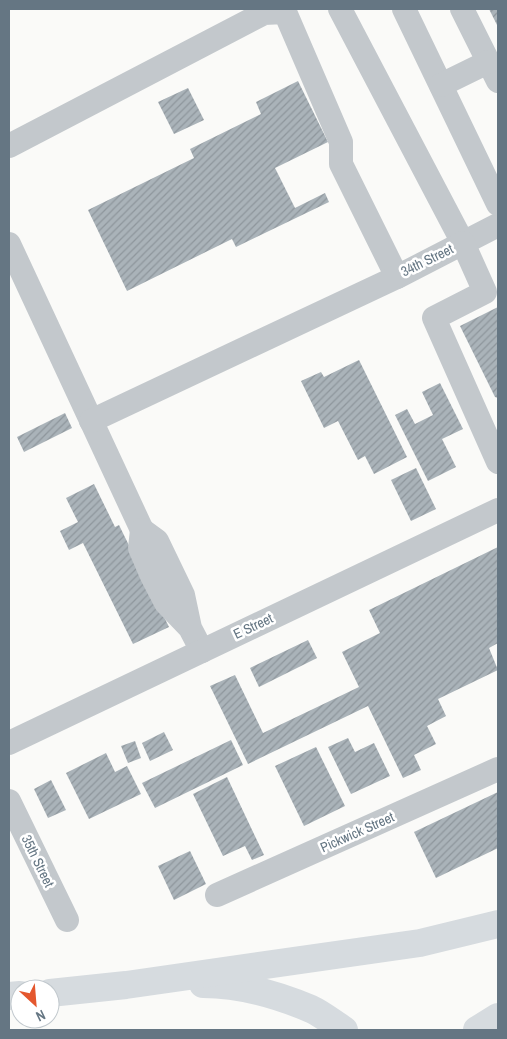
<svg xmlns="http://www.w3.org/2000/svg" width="507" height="1039" font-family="'Archivo Narrow',sans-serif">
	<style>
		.building { fill: url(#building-hatch) }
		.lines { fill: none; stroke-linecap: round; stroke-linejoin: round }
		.minor { stroke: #c3c8cc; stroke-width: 24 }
		.highway { stroke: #d6dbdf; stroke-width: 28 }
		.labels { text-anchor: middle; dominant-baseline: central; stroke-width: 5; stroke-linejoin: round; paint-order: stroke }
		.street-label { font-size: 14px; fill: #657683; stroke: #fff }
	</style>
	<defs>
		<pattern id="building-hatch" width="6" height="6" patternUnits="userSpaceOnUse" patternTransform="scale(1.25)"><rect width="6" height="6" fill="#aab3b9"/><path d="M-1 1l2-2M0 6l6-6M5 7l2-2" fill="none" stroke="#8e969c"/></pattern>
	</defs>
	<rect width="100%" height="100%" fill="#fafaf8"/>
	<g class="building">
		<path d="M489 9H498V27Z"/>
		<path d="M298 81 328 142 275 168 295 208 325 193 329 202 236 247 232 239 127 291 88 210 194 158 190 149 261 114 256 102Z"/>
		<path d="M188 88 204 120 174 134 158 102Z"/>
		<path d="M498 307V398L495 397 460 326Z"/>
		<path d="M359 360 407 457 374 474 365 456 358 460 338 421 324 428 301 381 321 372 324 377Z"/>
		<path d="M440 383 463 429 442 439 456 467 428 481 395 415 407 409 415 424 433 415 422 392Z"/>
		<path d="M65 413 72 428 24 452 17 437Z"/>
		<path d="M416 468 436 509 411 521 391 480Z"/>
		<path d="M94 484 115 527 119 525 169 627 133 644 83 543 69 550 60 531 78 522 66 498Z"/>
		<path d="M498 547V643L489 648 498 670 438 699 446 716 427 726 436 744 414 755 421 770 403 778 368 706 248 764 210 686 235 675 263 733 359 687 342 652 380 633 369 610Z"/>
		<path d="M308 640 317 658 259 687 250 668Z"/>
		<path d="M164 732 173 750 150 761 142 743Z"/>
		<path d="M348 738 355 752 374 743 390 776 351 794 328 747Z"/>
		<path d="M231 740 243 765 155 808 142 783Z"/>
		<path d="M135 741 141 758 128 763 121 746Z"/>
		<path d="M316 747 345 806 304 826 275 766Z"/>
		<path d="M106 753 115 772 127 766 141 794 89 819 66 773Z"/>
		<path d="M227 777 264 855 252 860 245 846 223 856 193 794Z"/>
		<path d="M51 780 66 810 48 818 34 789Z"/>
		<path d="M498 792V848L436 878 414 832Z"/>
		<path d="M190 851 206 884 174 900 158 866Z"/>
	</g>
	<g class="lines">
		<g class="minor">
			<path d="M340 9 463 243 498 225"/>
			<path d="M404 9 498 204"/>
			<path d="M462 9 498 81"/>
			<path d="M441 85 488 62"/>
			<path d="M9 146 264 13 285 12 341 142V164L397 277 463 243 485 292 434 318 498 462"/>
			<path d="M9 244 142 530"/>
			<path d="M91 421 397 277"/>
			<path d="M190 628 183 595 157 541 142 530 140 548 152 576 166 603 190 628 202 651"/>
			<path d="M9 743 498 510"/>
			<path d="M9 801 67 920"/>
			<path d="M217 895 498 769"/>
		</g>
		<g class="highway">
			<path d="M203 984C239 984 278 995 311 1009 322 1014 333 1023 344 1030"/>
			<path d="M50 993 126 985 420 943 498 924"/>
			<path d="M9 996 20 995"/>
			<path d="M477 1030 498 1017"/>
		</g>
	</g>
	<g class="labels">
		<g class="street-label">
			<text transform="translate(427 260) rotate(-26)">34th Street</text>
			<text transform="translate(253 626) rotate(-25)">E Street</text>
			<text transform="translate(357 832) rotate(-24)">Pickwick Street</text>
			<text transform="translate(38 861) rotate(64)">35th Street</text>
		</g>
	</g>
	<rect width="507" height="1039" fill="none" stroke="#657683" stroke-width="20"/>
	<g transform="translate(35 1004) rotate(154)"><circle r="24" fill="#ffffff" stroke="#c1c8cd"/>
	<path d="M0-4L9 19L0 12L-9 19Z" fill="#e4572e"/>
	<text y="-8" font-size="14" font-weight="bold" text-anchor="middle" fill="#657683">N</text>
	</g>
</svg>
